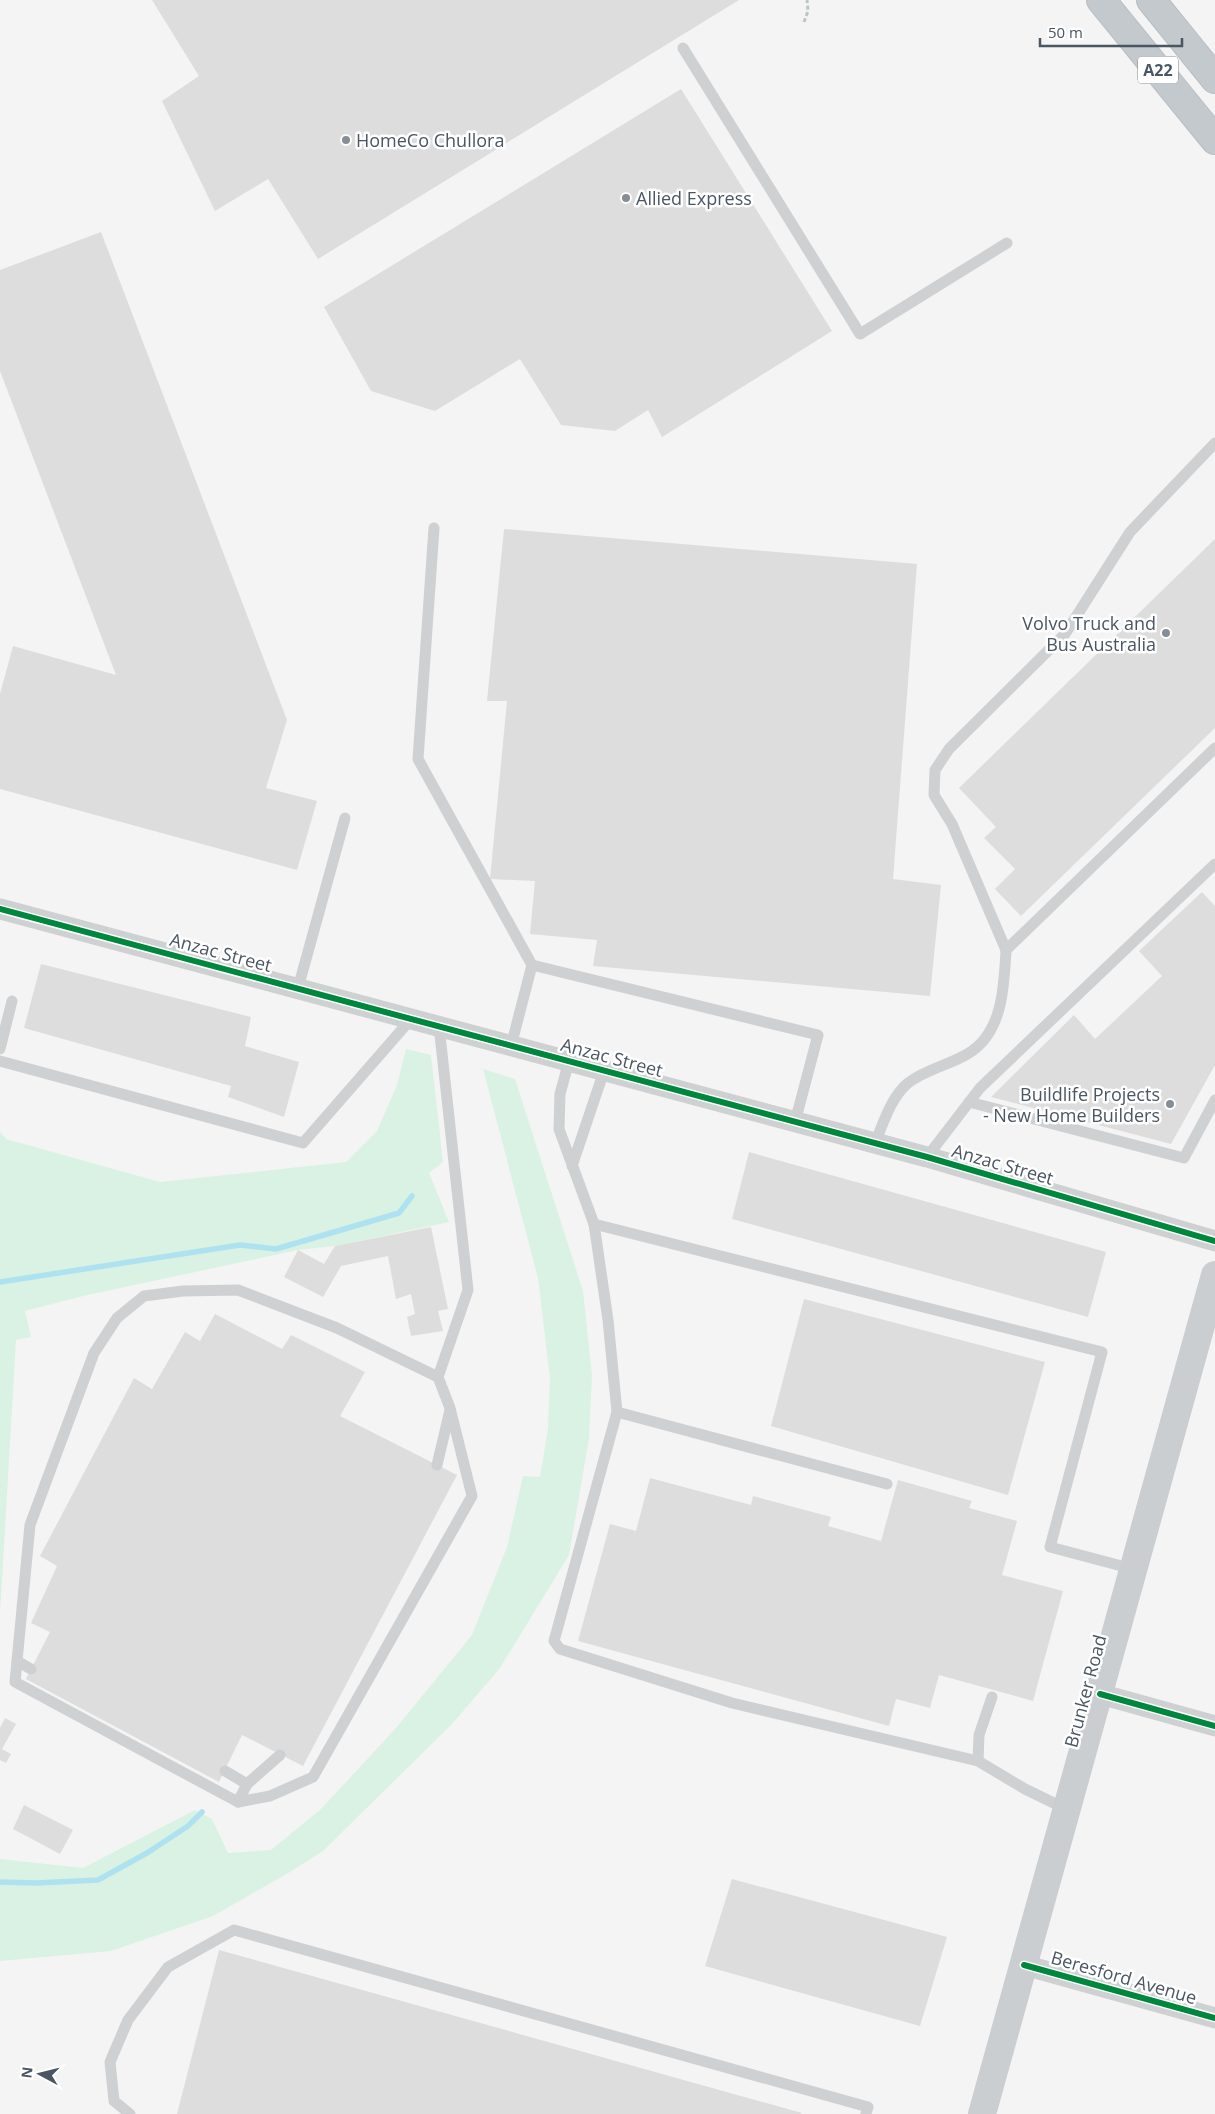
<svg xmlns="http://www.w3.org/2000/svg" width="1215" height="2114" font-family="'Open Sans',sans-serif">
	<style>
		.green { fill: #d9f2e3 }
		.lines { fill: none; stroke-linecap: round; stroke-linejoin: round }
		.stream { stroke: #aee2f0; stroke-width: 5.5 }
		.building { fill: #ddddde }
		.trunk-casing { stroke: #b9bec3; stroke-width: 30 }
		.path { stroke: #bcc7c4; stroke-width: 3; stroke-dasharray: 4 2.5; stroke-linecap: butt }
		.service { stroke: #ced0d2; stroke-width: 11 }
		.minor { stroke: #ced0d2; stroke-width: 21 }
		.primary { stroke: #caced1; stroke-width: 28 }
		.trunk { stroke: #c4c9cd; stroke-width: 28 }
		.cycleway-casing { stroke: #fff; stroke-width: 9 }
		.cycleway { stroke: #00873e; stroke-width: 6 }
		.poi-dot { fill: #868d94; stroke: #fff; stroke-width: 2 }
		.labels { text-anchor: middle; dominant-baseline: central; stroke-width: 5; stroke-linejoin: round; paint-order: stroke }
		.shield { fill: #fff; stroke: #808990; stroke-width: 1 }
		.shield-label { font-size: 16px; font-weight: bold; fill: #4a5661 }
		.poi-label { font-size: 18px; fill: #4a5661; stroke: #fff; text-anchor: start }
		.street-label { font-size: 18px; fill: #4a5661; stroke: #fff }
	</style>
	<rect width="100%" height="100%" fill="#f4f4f4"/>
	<g class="green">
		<path d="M406 1049 431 1055 443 1162 429 1173 449 1222 335 1246 298 1250 83 1296 25 1311 31 1337 16 1340 0 1614V1132L6 1139 160 1182 346 1162 377 1131 397 1085Z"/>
		<path d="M483 1069 515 1079 583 1291 592 1376 589 1438 569 1555 500 1668 452 1724 323 1851 290 1872 213 1916 111 1951 0 1961V1859L83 1868 195 1810 212 1819 228 1853 271 1850 321 1809 396 1728 472 1635 507 1547 523 1476 540 1477 548 1429 550 1378 538 1278Z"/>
	</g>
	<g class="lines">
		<g class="stream">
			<path d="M0 1282 240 1245 276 1249 399 1213 412 1196"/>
			<path d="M0 1882 37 1883 98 1880 147 1853 188 1826 202 1812"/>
		</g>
	</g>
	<g class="building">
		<path d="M152 0H739L318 259 268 179 215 211 162 101 199 76Z"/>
		<path d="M681 89 832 331 662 437 648 410 615 431 561 425 520 359 435 411 371 391 324 307Z"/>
		<path d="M101 232 287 720 266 788 317 801 297 870 0 789V694L13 646 116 675 0 371V270Z"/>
		<path d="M504 529 917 564 893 879 941 885 930 996 593 966 597 940 530 934 535 881 490 879 507 701H487Z"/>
		<path d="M1215 539V728L1021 916 995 889 1015 869 984 838 996 827 959 788Z"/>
		<path d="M1202 892 1215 906V1065L1171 1144 991 1097 1074 1015 1095 1039 1162 976 1139 951Z"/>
		<path d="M41 964 251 1017 245 1046 299 1062 284 1117 228 1097 231 1086 24 1028Z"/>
		<path d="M749 1152 1106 1252 1088 1317 732 1219Z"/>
		<path d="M431 1227 448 1309 438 1311 443 1331 411 1336 407 1317 415 1314 411 1294 396 1299 388 1256 341 1266 323 1297 284 1277 298 1250 324 1264 335 1246Z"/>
		<path d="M804 1299 1045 1362 1008 1495 771 1426Z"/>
		<path d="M215 1314 282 1349 291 1335 365 1372 340 1416 457 1475 303 1766 242 1735 219 1782 26 1679 50 1632 31 1623 57 1566 40 1556 134 1378 152 1389 185 1332 200 1341Z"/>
		<path d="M650 1478 751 1505 753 1496 831 1517 828 1526 881 1541 898 1480 972 1501 969 1508 1017 1521 1002 1575 1063 1591 1033 1701 939 1675 930 1708 896 1699 889 1726 578 1641 610 1524 636 1531Z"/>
		<path d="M5 1718 16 1724 2 1749 11 1754 6 1763 0 1760V1728Z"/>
		<path d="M24 1805 73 1830 60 1854 13 1829Z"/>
		<path d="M732 1879 947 1937 920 2026 705 1966Z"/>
		<path d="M219 1950 802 2113 801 2114H177Z"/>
	</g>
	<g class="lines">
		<defs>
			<g id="trunk">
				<path d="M1101 0 1215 140"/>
				<path d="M1151 0 1215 79"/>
			</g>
		</defs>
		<use href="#trunk" class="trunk-casing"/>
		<path class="path" d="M804 22 808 11 807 0"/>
		<g class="service">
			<path d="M683 48 860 334 1007 243"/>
			<path d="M1215 443 1130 532 1065 634 949 749 935 770 934 795 952 824 1006 950 1215 748"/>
			<path d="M434 528 418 759 532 965"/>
			<path d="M298 988 345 818"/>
			<path d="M511 1046 532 965 818 1035 795 1122"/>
			<path d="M0 1049 12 1001"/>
			<path d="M0 1061 303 1143 412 1018"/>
			<path d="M569 1061 560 1094 559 1129 594 1224 608 1320 617 1412 554 1641 560 1649 732 1703 978 1761"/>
			<path d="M969 1102 1184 1158 1215 1100"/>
			<path d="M875 1143C883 1124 891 1097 908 1083 926 1069 950 1065 969 1053 1003 1032 1004 986 1006 950"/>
			<path d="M927 1157 980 1088 1215 864"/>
			<path d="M572 1166 604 1071"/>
			<path d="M594 1224 1102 1352 1050 1547 1133 1569"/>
			<path d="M438 1377 337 1328 238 1290 183 1291 144 1296 117 1318 94 1353 30 1525 15 1682 238 1802 270 1796 313 1777 472 1496 450 1408 438 1377 468 1290 439 1026"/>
			<path d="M617 1412 887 1484"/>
			<path d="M437 1465 450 1410"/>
			<path d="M17 1661 31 1669"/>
			<path d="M992 1697 979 1735 978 1761 1025 1789 1066 1809"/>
			<path d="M225 1771 247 1784"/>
			<path d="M238 1802 247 1784 280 1755"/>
			<path d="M130 2114 114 2101 110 2062 128 2020 168 1967 234 1930 868 2107 866 2114"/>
		</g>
		<g class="minor">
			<path d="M0 909 927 1157 1215 1241"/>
			<path d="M1100 1694 1215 1726"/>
			<path d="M1024 1965 1215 2018"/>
		</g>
		<path class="primary" d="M982 2114 1215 1275"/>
		<use href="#trunk" class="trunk"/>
		<defs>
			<g id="cycleway">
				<path d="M0 909 927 1157 1215 1241"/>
				<path d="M1100 1694 1215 1726"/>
				<path d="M1024 1965 1215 2018"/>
			</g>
		</defs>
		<use href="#cycleway" class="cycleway-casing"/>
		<use href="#cycleway" class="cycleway"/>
	</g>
	<g class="poi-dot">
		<circle cx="346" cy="140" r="5"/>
		<circle cx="626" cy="198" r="5"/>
		<circle cx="1166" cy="633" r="5"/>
		<circle cx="1170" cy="1104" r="5"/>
	</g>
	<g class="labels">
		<rect class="shield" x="1138" y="56.5" width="40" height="27" rx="4"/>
		<g class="shield-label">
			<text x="1158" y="70">A22</text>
		</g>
		<g class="poi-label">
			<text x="356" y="140">HomeCo Chullora</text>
			<text x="636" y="198">Allied Express</text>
			<text x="1156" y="623" text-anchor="end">Volvo Truck and<tspan x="1156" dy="21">Bus Australia</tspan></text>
			<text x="1160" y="1094" text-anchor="end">Buildlife Projects<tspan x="1160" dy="21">- New Home Builders</tspan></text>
		</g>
		<g class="street-label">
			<text transform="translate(221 952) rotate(15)">Anzac Street</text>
			<text transform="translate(612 1057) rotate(15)">Anzac Street</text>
			<text transform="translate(1003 1164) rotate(16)">Anzac Street</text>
			<text transform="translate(1085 1691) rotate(-75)">Brunker Road</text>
			<text transform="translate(1124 1977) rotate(16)">Beresford Avenue</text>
		</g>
	</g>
	<g transform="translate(40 2074) rotate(277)" stroke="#ffffff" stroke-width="4" paint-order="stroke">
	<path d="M0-4L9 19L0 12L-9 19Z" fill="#4a5661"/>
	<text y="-8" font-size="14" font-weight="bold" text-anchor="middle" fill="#4a5661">N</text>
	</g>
	<path d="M1040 38v8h142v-8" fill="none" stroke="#4a5661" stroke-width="2.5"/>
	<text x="1048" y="38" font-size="15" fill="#4a5661" stroke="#ffffff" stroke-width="4" paint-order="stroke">50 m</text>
</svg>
